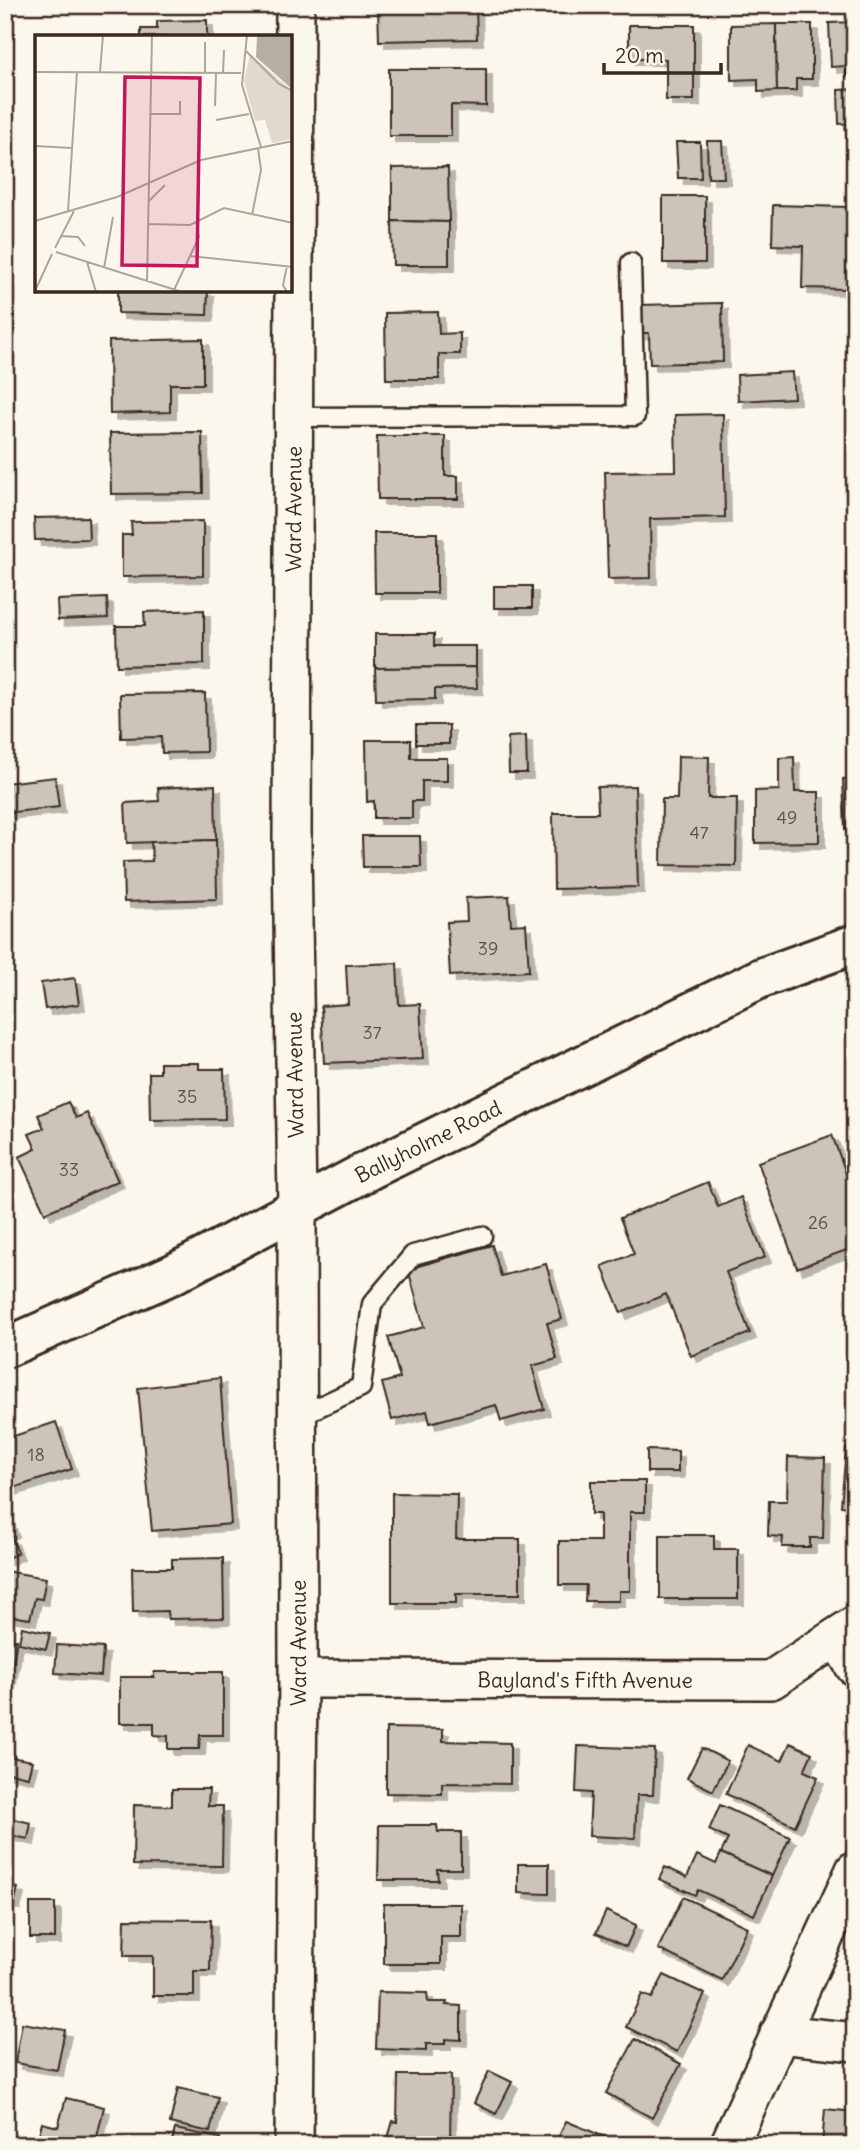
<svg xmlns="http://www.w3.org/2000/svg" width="860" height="2150" font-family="Delius,sans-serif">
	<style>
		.building { fill: #ccc4b9; stroke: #3b2a1e; stroke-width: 2; filter: url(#shadow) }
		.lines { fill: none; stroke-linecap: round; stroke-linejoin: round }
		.lane-casing { stroke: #3b2a1e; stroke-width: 23 }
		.street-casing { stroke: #3b2a1e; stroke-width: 42 }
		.secondary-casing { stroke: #3b2a1e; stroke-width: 44 }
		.lane { stroke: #fbf7ec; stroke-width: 18 }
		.street { stroke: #fbf7ec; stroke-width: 37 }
		.secondary { stroke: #fbf7ec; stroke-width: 38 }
		.labels { text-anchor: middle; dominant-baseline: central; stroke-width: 6; stroke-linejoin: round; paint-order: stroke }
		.number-label { font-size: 18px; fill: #5f5045 }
		.street-label { font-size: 21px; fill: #3b2a1e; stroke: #fbf7ec }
		.inset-road { fill: none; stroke: #aea59a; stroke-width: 2 }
		.view { fill: #c2185b; fill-opacity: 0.15; stroke: #c2185b; stroke-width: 3.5 }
		.inset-edge { fill: none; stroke: #3b2a1e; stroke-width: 3.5 }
	</style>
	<defs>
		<filter id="shadow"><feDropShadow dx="6" dy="6" stdDeviation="0" flood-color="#0004"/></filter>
	</defs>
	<rect width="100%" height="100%" fill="#fbf7ec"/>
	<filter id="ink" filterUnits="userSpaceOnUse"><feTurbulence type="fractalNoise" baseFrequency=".0143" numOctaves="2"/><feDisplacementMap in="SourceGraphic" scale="14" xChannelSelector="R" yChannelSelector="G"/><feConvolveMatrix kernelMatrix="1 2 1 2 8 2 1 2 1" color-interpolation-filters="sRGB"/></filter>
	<g filter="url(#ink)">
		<g class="building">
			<path d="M378 5H476L477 39 379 41Z"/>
			<path d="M207 20V37H141V29H157V21Z"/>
			<path d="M855 22V76H846V66L831 67 829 23Z"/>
			<path d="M776 24 777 91 758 92V79L731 80V25Z"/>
			<path d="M776 24H812V79H796V91H777Z"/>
			<path d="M629 25H694V100H666V59H629Z"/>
			<path d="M389 69H486V106L451 105V136H389Z"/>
			<path d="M855 89V123L839 124 838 90Z"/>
			<path d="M707 141H722L724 178H708Z"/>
			<path d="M676 142H700L701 178H678Z"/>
			<path d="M448 167 449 222 392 221V168Z"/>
			<rect x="663" y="196" width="42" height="67"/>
			<path d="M773 205 849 207 847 289 802 288 803 246 772 245Z"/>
			<path d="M392 221 449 222V265H393Z"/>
			<path d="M118 290H208L207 315 118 313Z"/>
			<path d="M722 303 723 362 650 364 649 333H640L639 305Z"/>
			<path d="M438 312 439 334 460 333V354H439V379H386L385 313Z"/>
			<path d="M203 339V384H170V412L110 414 109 341Z"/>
			<path d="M792 372 794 398 738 401 737 375Z"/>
			<path d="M723 414 725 517 650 519 651 578 608 579 605 472 676 471 675 415Z"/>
			<path d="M202 432 203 493 111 494 110 433Z"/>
			<path d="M377 436H445V476H458V499H378Z"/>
			<path d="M88 517 89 539 35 540 34 518Z"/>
			<path d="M203 521V576L122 577V535H132L131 522Z"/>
			<path d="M374 533H437V593H375Z"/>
			<rect x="494" y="586" width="38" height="22"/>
			<path d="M107 598 108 618 58 620 57 600Z"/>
			<path d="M204 610V664L117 666 116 626H145L144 612Z"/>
			<path d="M375 634H434V646H476V667L375 668Z"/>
			<path d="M476 667 477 688 435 689V699L376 700 375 668Z"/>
			<path d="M205 693 206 752 162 753 161 737 121 738 120 694Z"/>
			<rect x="416" y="725" width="33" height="19"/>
			<path d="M526 736 527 773H509L508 737Z"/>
			<path d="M366 740H411V758H447V781H422V801H412V818H374V801L367 802Z"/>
			<path d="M678 756 709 757 708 798H737L736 866 661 865 662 799H677Z"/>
			<path d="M794 757 795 792H819V842L755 843V791L779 790V758Z"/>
			<path d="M55 777 59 807 5 813V783Z"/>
			<path d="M855 778V828L845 829 843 779Z"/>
			<path d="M215 785 216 840 127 843 125 803 159 801 158 788Z"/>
			<path d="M635 786 638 887 554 889 553 813H598L597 787Z"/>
			<path d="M362 836H420L421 867H363Z"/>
			<path d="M216 840 217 899 124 902 123 862 152 861 151 842Z"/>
			<path d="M509 896 511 925 526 924 529 971 450 976 447 922 467 921 466 898Z"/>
			<path d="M397 963 399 1005 420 1004 423 1059 324 1063 321 1006 348 1004 346 965Z"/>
			<path d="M75 978 79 1004 45 1009 41 983Z"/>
			<path d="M160 1063H199V1069H224L225 1119 150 1120 149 1073H160Z"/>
			<path d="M68 1102 76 1118 87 1113 118 1181 45 1213 19 1157 36 1149 29 1134 44 1128 38 1115Z"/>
			<path d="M832 1135 855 1198V1247L797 1268 758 1162Z"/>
			<path d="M708 1182 718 1207 741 1197 765 1257 726 1272 750 1333 691 1356 666 1294 621 1313 602 1266 634 1254 620 1218Z"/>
			<path d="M492 1245 501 1276 546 1264 562 1319 547 1323 557 1359 532 1366 544 1409 501 1421 496 1405 430 1423 427 1411 392 1420 382 1383 400 1378 388 1337 424 1327 408 1269Z"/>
			<path d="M220 1378 231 1524 152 1531 138 1388Z"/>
			<path d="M56 1422 72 1469 10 1489 5 1476V1439Z"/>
			<path d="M846 1449 855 1450V1508L841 1506Z"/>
			<path d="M647 1450 678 1451V1472H647Z"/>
			<path d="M788 1457 825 1458 823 1538H810V1547H782L783 1537 768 1536 769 1501H787Z"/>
			<path d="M591 1481H645V1512H630V1591H619V1601H585L586 1585H559V1541H600V1514H591Z"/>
			<path d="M392 1493 457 1494 456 1539H520V1594H456V1603H392Z"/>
			<path d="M5 1509 13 1531 5 1534Z"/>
			<path d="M660 1535H714V1549H738V1599H660Z"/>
			<path d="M12 1538 18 1553 5 1559V1541Z"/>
			<path d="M223 1558 224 1618 168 1619 167 1611 133 1612 132 1568H172V1559Z"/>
			<path d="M5 1571 46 1578 42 1599 35 1598 30 1619 5 1615Z"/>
			<path d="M22 1627 50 1633 46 1649 19 1643Z"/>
			<path d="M5 1638 17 1640 9 1683 5 1682Z"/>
			<path d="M57 1645 103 1648 101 1676 55 1673Z"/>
			<path d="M154 1672H223V1735H200L199 1749H168V1736L154 1735V1723H120V1677H154Z"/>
			<path d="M386 1728 443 1729V1741L510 1743V1784L442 1783V1794L386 1793Z"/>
			<path d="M790 1743 812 1753 804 1771 818 1777 795 1826 726 1794 748 1745 782 1761Z"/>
			<path d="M578 1746 655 1749 653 1795H637L635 1838 589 1836 591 1793 576 1792Z"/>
			<path d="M702 1748 728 1761 713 1791 687 1778Z"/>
			<path d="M5 1756 32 1761 28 1777 5 1772Z"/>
			<path d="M172 1789H209L208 1806H223L222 1866 133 1865 134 1805 172 1806Z"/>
			<path d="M720 1805 790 1837 772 1876 721 1853 728 1839 709 1830Z"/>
			<path d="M5 1817 31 1823 28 1839 5 1834Z"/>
			<path d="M379 1825H437L438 1832H461V1869H437L438 1880H378Z"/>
			<path d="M721 1853 772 1876 754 1915 698 1890 695 1895 659 1879 665 1867 687 1877 697 1855 716 1864Z"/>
			<path d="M518 1864H549V1894L518 1893Z"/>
			<path d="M5 1885 18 1888 14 1903 5 1902Z"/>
			<path d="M683 1897 747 1927 722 1980 658 1949Z"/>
			<rect x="30" y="1903" width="25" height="35"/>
			<path d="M384 1904H461V1937H441V1964H384Z"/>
			<path d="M606 1911 636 1925 626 1947 596 1933Z"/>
			<path d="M125 1919 211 1920 210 1971H194V1996H153V1956H124Z"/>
			<path d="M664 1975 705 1994 677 2052 626 2027 642 1994 652 1998Z"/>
			<path d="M378 1992 427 1993 428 2002H447L446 2005 461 2006V2040L445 2039V2044H426V2051L376 2049Z"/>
			<path d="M22 2023 65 2030 57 2070 15 2063Z"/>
			<path d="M635 2039 681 2064 652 2118 606 2093Z"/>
			<path d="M489 2071 512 2082 496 2114 474 2103Z"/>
			<path d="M398 2075H451L450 2145H386L393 2121 397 2122Z"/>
			<path d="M178 2088 218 2097 210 2132 170 2123Z"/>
			<path d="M66 2098 104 2107 97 2137 112 2140 111 2145H36L42 2123 58 2127Z"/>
			<path d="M825 2109 855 2112V2145H822Z"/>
			<path d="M566 2121 624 2145H555Z"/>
			<path d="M175 2129 220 2138 218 2145H171Z"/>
		</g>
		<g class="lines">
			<defs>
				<g id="lane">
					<path d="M292 417 635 416 631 263"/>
					<path d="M297 1417 361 1387 372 1304 413 1255 482 1236"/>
				</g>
				<g id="street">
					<path d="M837 1637 855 1667"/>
					<path id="s1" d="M298 1678 318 1679 771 1680 855 1625"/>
					<path d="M779 2034 855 2042"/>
					<path id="s2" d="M294 2145 298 1678 297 1207 292 844 295 5"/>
					<path d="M729 2145 855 1870"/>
				</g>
				<g id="secondary">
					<path id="s3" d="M5 1348 173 1274 371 1169 761 978 855 944"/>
				</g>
			</defs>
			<use href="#lane" class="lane-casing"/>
			<use href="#street" class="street-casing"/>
			<use href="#secondary" class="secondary-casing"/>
			<use href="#lane" class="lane"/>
			<use href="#street" class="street"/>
			<use href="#secondary" class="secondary"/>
		</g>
	</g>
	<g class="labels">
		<g class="number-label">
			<text x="787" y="817">49</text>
			<text x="699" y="832">47</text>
			<text x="488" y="948">39</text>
			<text x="372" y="1032">37</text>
			<text x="187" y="1096">35</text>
			<text x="69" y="1169">33</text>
			<text x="818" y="1222">26</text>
			<text x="36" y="1454">18</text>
		</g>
		<g class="street-label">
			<text stroke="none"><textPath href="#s2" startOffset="1636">Ward Avenue</textPath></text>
			<text transform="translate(295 1075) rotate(-91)">Ward Avenue</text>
			<text stroke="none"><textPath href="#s3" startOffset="471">Ballyholme Road</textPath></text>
			<text stroke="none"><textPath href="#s2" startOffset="502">Ward Avenue</textPath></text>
			<text stroke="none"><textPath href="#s1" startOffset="287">Bayland's Fifth Avenue</textPath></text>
		</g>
	</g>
	<g transform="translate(35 35)">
		<rect width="257" height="257" fill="#fbf7ec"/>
		<path d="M215 19 257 56V104L237 108 230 85 220 86 209 46Z" fill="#dfd9ce"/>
		<path d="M222 0H257V54L221 22Z" fill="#b6aea2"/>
		<path class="inset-road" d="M212 0 207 50 226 112M211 16 244 49 258 56M0 37 206 38M65 37 68 0M170 38V7M188 38 189 15M180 71 181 38M115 79H145V66M181 85 214 79M0 111 37 113M114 166 130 150M33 176 42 37M217 180 226 135 223 113M0 186 82 162 166 125 258 106M114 189 155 190 189 173 258 188M26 201 43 202 50 211M20 213 39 176M21 217 147 257M155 221 258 232M52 227 61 257M252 231 248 250 252 257M69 233 78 182M112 246 117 0M139 255 164 202 161 186M0 256 17 219"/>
		<path class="view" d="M90 42 165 43 162 231 87 230Z"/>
		<rect width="257" height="257" class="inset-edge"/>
	</g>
	<rect width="860" height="2150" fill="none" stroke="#fbf7ec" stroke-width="28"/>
	<rect x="14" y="14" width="832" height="2122" fill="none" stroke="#3b2a1e" stroke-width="2.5" filter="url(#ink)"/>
	<path d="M604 63v10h117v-10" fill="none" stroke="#3b2a1e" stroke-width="3.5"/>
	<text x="615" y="63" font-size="21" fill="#3b2a1e" stroke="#fbf7ec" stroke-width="5" paint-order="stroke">20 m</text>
</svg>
